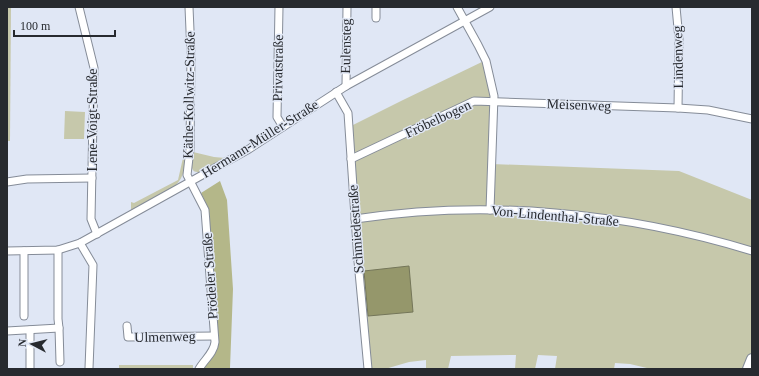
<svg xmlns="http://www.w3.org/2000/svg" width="759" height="376" font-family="'Times New Roman',serif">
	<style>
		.green { fill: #c6c8ab }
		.forest { fill: #b4b789 }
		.water { fill: #95976b; stroke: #747659 }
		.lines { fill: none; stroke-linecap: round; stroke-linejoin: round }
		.street-casing { stroke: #858c98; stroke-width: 9 }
		.secondary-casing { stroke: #858c98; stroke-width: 12 }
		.street { stroke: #fff; stroke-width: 7 }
		.secondary { stroke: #fff; stroke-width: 10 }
		.labels { text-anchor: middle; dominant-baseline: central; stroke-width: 3; stroke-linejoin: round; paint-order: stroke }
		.street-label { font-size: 14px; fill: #272a2f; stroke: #e0e7f5 }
	</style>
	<rect width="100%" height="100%" fill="#e0e7f5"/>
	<g class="green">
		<path d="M7 7H11L10 141H7Z"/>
		<path d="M486 60 494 96 492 164 679 171 752 200V359L748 369H651L630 364 615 363 614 369H555L557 356 538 355 535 369H515L516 355 451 356 448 369H426V360L409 362 385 369H368L349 127 403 100Z"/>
		<path d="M65 111 85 112 84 139H64Z"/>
		<path d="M185 149C185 163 186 176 175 186L131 210V202L134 203 178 180Z"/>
		<path d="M193 152 214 157 225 158C220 162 195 180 192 168 191 163 193 156 193 152Z"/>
		<rect x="119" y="365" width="74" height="4"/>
	</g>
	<path class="forest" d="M220 181 227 200 233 289 230 368 202 369 216 346 209 210 201 193Z"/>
	<path class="water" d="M409 266 413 312 368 316 364 271Z"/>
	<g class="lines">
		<defs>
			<g id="street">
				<path d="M79 7 94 68 91 219 97 234"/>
				<path d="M189 7 191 54 190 149 187 175 205 210 215 342C214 353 204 360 199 369"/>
				<path d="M279 7 277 117 283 127"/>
				<path d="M457 7 478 45 486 61 494 96 490 210"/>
				<path d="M676 7 679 39 678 108"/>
				<path d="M376 18V7"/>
				<path d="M346 86 347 7"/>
				<path d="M336 92 348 113 358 261 368 369"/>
				<path d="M351 159 474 101 678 108 708 110 752 119"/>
				<path d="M7 182 27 179 92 178"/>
				<path d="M355 219C487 199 625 212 752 251"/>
				<path d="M80 243 93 265 89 368"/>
				<path d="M58 250V319L59 328 60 362"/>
				<path d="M7 251 58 250 80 243 249 149 346 86 490 7"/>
				<path d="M24 251V316"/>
				<path d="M127 326 128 337 214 336"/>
				<path d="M30 330V369"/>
				<path d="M7 331 59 328"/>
			</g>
			<path id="secondary" d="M748 369 752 359"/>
		</defs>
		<use href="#street" class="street-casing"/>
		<use href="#secondary" class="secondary-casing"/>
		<use href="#street" class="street"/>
		<use href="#secondary" class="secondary"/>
	</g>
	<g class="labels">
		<g class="street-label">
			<text transform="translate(346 46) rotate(-89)">Eulensteg</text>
			<text transform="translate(678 57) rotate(-91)">Lindenweg</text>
			<text transform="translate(278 68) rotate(-89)">Privatstraße</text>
			<text transform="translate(189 95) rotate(-89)">Käthe-Kollwitz-Straße</text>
			<text transform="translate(579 105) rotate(2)">Meisenweg</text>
			<text transform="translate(438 119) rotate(-25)">Fröbelbogen</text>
			<text transform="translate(92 120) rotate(-90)">Lene-Voigt-Straße</text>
			<text transform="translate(260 139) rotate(-32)">Hermann-Müller-Straße</text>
			<text transform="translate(555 216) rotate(5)">Von-Lindenthal-Straße</text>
			<text transform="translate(356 229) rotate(-94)">Schmiedestraße</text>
			<text transform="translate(210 276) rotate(-94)">Prödeler Straße</text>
			<text transform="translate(165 337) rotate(-1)">Ulmenweg</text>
		</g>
	</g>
	<rect width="759" height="376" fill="none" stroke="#272a2f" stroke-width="16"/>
	<g transform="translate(32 344) rotate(277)" stroke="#e0e7f5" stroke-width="3" paint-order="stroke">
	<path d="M0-3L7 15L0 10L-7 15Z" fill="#272a2f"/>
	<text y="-6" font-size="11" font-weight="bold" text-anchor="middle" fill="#272a2f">N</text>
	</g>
	<path d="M14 30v6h101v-6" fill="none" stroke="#272a2f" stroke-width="2"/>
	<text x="20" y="30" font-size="12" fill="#272a2f" stroke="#e0e7f5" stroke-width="3" paint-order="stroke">100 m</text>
</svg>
